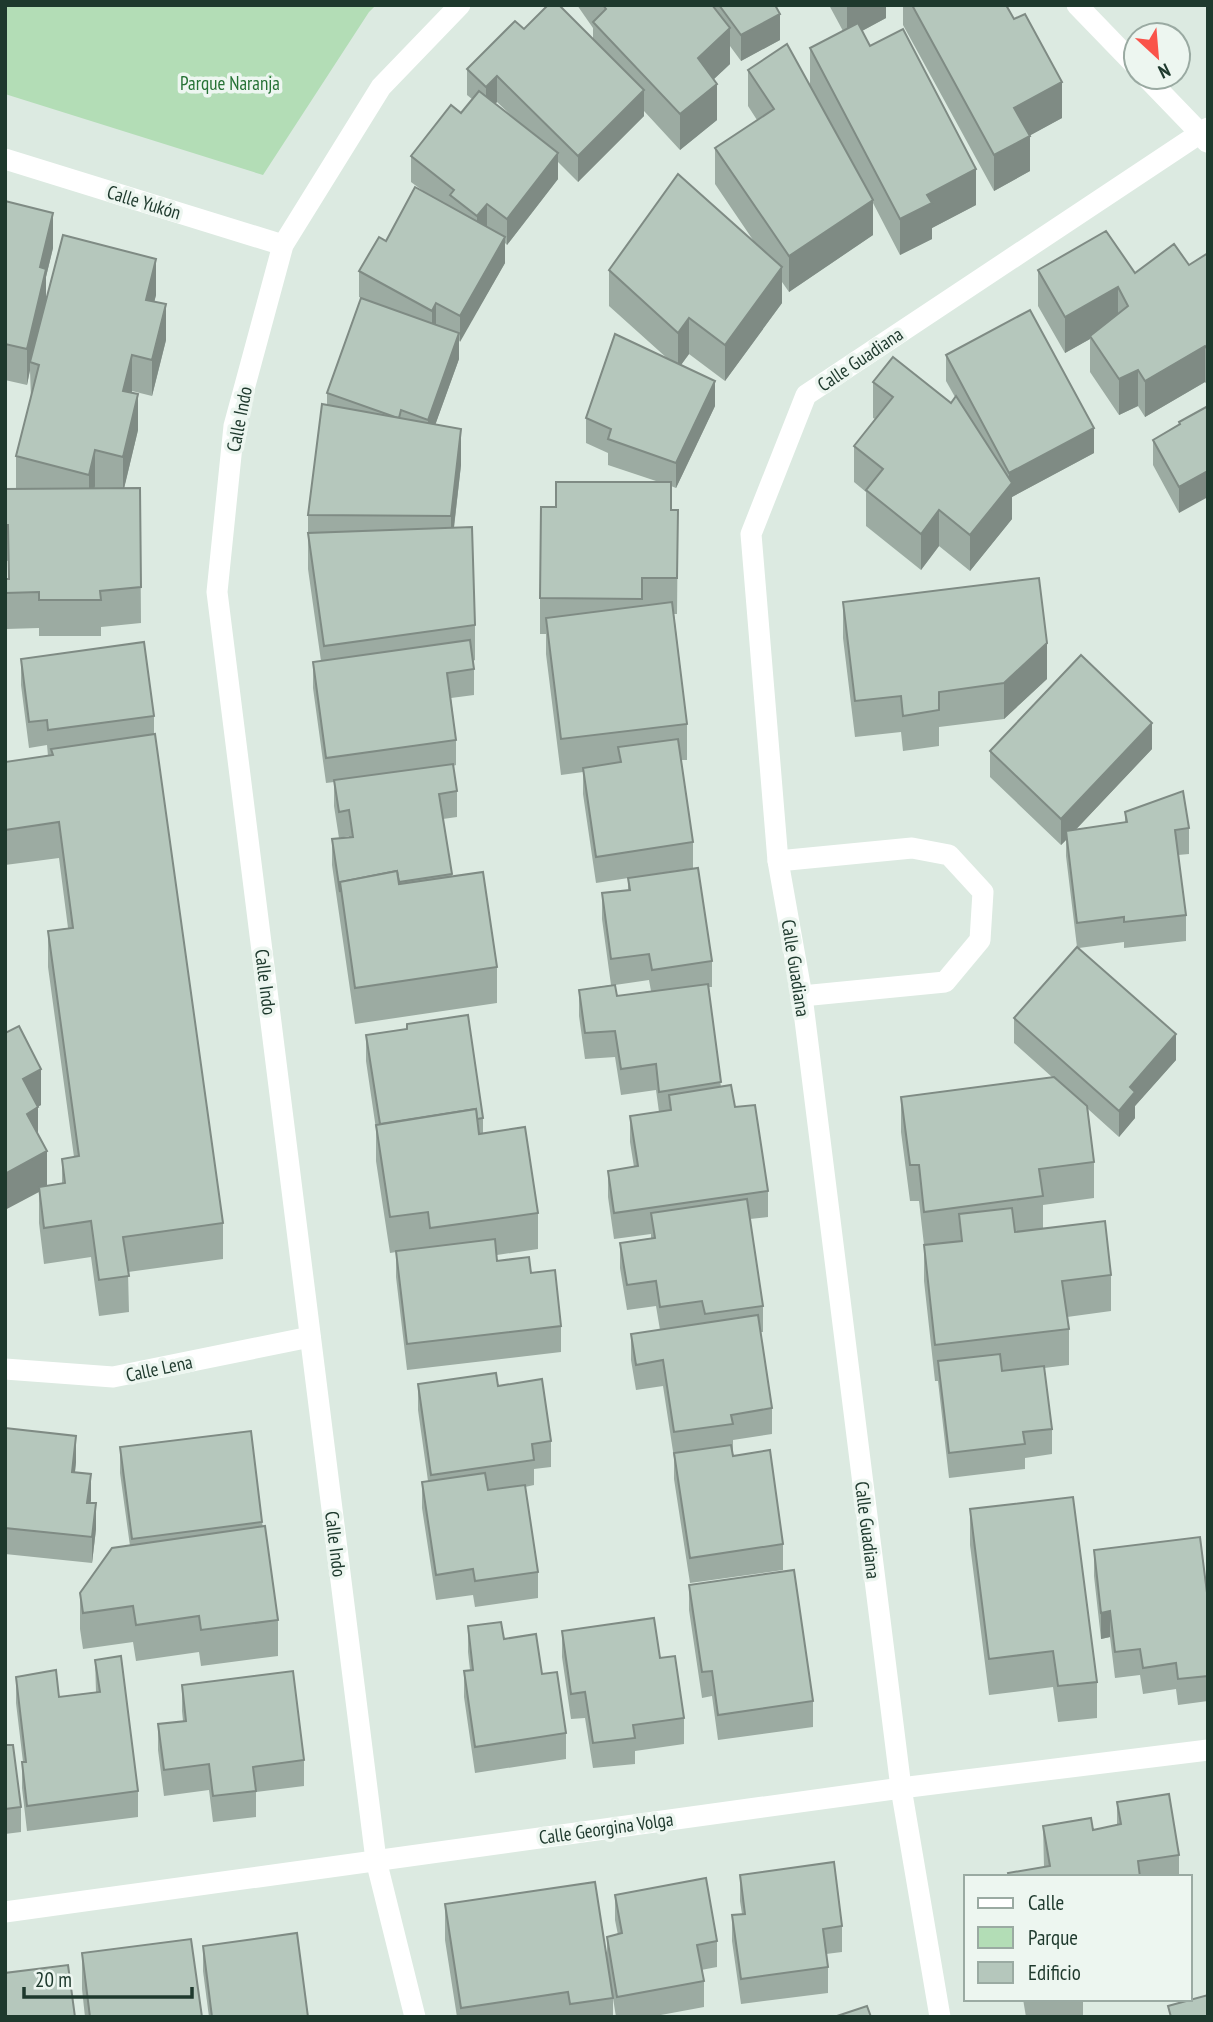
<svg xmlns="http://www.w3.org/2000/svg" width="1213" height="2022" font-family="'PT Sans Narrow',sans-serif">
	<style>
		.green { fill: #b3ddb6 }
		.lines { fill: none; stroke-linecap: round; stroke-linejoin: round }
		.street { stroke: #fff; stroke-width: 21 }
		.wall { fill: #9caba2; fill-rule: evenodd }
		.shaded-wall { fill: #7f8b84 }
		.building { fill: #b5c7bc; stroke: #7f8b84; stroke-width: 2 }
		.labels { text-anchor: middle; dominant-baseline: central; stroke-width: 7; stroke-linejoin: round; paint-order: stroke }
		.park-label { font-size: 19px; fill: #267235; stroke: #edf6f0 }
		.street-label { font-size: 19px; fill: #1e392d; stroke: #edf6f0 }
	</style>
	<rect width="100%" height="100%" fill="#dceae1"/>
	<path class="green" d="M5 5H376L369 12 263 175 5 94Z"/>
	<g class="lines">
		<g class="street">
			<path d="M1077 5 1136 66"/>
			<path d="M1146 77 1200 133 1207 142"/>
			<path d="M5 159 283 245"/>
			<path d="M778 861 912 848 949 855 983 892 980 940 945 982 802 996"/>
			<path d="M5 1369 113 1377 310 1337"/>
			<path d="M5 1912 901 1788 1208 1750"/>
			<path d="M415 2017 376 1860 217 592 234 426 283 245 381 87 460 5"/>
			<path d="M940 2017 901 1788 802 996 778 861 751 534 806 395 1208 128"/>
		</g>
	</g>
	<g class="wall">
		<path d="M577 5H775L780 40 741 61 730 46V64L714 79 717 120 680 150 644 111V116L578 182 558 162V179L507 245 505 243V263L459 342V359L435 425 461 465 454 528 475 625V660L473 661 474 669V695L451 698 456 740V765L453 766 457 791V817L443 819 452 876 497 967V1003L355 1024 332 865V839L349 838V836L339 838 334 806V782L326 783 313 688V662L321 661 308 569V515L327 405V393L364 299 359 297V271L427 194 411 182V156L461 113 472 99 467 95V69L524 29 593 39V28ZM497 102 515 119 495 104Z"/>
		<path d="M829 5H886V18L862 31 870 46 976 205 932 228V239L900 255 873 203V235L789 292 782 282V303L725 381 689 354 681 365 715 406 676 488 671 486V510H678L677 614H674L687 724V760H681L693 842V868L596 883 583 794V772L561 775 546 654V634H540V598L556 507 659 482 608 465V453L586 443V418L668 359 609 306V270L755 243 715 184V148L757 120 748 106V70L810 84V48L843 31Z"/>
		<path d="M903 5H1007L1062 118 1030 135V171L994 191 903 25Z"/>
		<path d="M5 201 53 248 46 277V301L156 295 154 302 166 340 152 396 132 391 131 393 138 430 124 488H140L141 623 101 627V636H39V628L6 629 5 653V579H8V561L5 560V489H16V456L31 399 30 370 27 385 5 380Z"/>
		<path d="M1208 253V386L1205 382 1145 417 1138 406 1119 415 1090 372V339L1065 353 1038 306V270L1135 273 1189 265Z"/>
		<path d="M946 355 1094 453 1012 497V519L970 571 939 546 921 570 866 526V492L854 482V446L875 419 873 418V382L951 403 955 397 946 381Z"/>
		<path d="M1208 406 1179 513 1153 465V440L1179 425V422Z"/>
		<path d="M843 602 1047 679 1004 719 939 727V746L903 751 901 732 855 737 843 638Z"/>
		<path d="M21 659 154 716V734L223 1223V1259L128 1272 129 1312 99 1316 91 1257 44 1264 39 1223V1192L5 1033 41 1105 37 1107 38 1134 47 1186 62 1183V1159L74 1157 48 967V931L68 928 59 858 5 865V762L48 756 47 745 29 748 21 685Z"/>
		<path d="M1152 749 1076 829 1125 823V812L1189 828V854L1178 855 1186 915V941L1124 948V942L1079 948 1176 1060 1135 1106V1118L1119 1137 1088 1109 1094 1162V1198L1043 1205V1229L1111 1275V1311L1067 1317 1069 1329V1365L1044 1368 1052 1429V1454L1025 1458V1469L949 1478 938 1381H935L924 1281V1245L919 1201H910L901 1132V1097L1052 1077 1014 1043V1018L1077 947 1066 856V840L1061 845 990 777V751Z"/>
		<path d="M628 878 712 961V987H708L721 1087 735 1107 768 1191V1217L750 1219 763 1306V1332H761L772 1408V1434L733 1440V1450H732L733 1456 783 1544V1570L690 1583 674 1479V1458L663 1386 636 1390 631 1360V1334L660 1330 656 1306 627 1310 620 1268V1243L651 1238V1234L614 1239 608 1197V1171L634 1167 630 1142V1116L659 1112 656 1090 621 1095 615 1057 585 1059 579 1016V990L611 985 602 919V893L628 890ZM649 980 651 991 617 996 615 985Z"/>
		<path d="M366 1035 483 1118V1134L538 1213V1249L497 1255V1261L531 1273 561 1326V1352L407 1370 396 1277V1252L390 1253 376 1161V1129L366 1061Z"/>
		<path d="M418 1384 498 1386 551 1441V1467L534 1469V1485L525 1487 538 1572V1598L475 1607 473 1595 436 1600 422 1508V1482L428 1481 418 1410Z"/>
		<path d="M5 1428 76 1462 75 1472 91 1500 90 1503 96 1529 92 1563 5 1554Z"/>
		<path d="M120 1447 262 1522 278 1620V1656L201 1666 199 1652 136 1661 133 1642 83 1649 80 1629V1593L130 1546 120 1473Z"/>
		<path d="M970 1509 1097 1682V1718L1058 1722 1053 1687 989 1695 970 1545Z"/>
		<path d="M1094 1550 1208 1601V1701L1178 1705 1176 1689 1143 1694 1140 1675 1115 1678 1110 1637 1101 1639 1094 1576Z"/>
		<path d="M689 1585 813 1701V1727L718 1740 712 1696 702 1698 689 1610Z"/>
		<path d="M468 1626 504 1639 542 1674 566 1733V1759L475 1773 464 1697V1671L470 1670 468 1652Z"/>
		<path d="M562 1631 660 1658 684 1718V1744L635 1751V1764L593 1768 585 1718 571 1719 562 1657Z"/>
		<path d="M95 1660 138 1791V1817L27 1831 22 1788V1762H23L16 1703V1677L59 1697 96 1692Z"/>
		<path d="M182 1685 304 1760V1786L256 1792V1817L213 1822 209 1790 164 1796 158 1750V1724L183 1721 182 1711Z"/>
		<path d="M5 1745 21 1807V1832L5 1834Z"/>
		<path d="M1117 1802 1179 1855V1877H1008V1873L1044 1867 1043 1826 1093 1830 1117 1825Z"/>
		<path d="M740 1875 842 1926V1952L826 1954 828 1967V1993L741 2004 732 1941V1915L742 1914 740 1901Z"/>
		<path d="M615 1895 717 1941V1967L701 1970 704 1981V2007L650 2017H616L613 1998V2017H457L445 1940V1904L607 1957V1937L618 1935 615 1920Z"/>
		<path d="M203 1946 308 2017H209L203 1971Z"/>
		<path d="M82 1953 202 2017H85L82 1989Z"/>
		<path d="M1023 1999H1083V2017H1026Z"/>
	</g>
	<g class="shaded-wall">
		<path d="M847 5H886V18L847 39Z"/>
		<path d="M780 14V40L741 61V35Z"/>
		<path d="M730 28V64L698 94V58Z"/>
		<path d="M497 76V102L486 112V87Z"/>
		<path d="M1062 82V118L1020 141 1030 136V171L994 191V155L1014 108Z"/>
		<path d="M717 84V120L680 150V114Z"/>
		<path d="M644 90V116L578 182V156Z"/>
		<path d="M558 153V179L507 245V219Z"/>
		<path d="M976 169V205L932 228V239L900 255V219L927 195Z"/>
		<path d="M873 200V235L789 292V256Z"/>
		<path d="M487 204V229L477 242V216Z"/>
		<path d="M53 213V248L46 277V305L30 362V370L27 385V349L40 267Z"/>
		<path d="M505 237V263L460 342V316Z"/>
		<path d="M156 259V295L146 336V300Z"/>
		<path d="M782 267V303L725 381V345Z"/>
		<path d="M1118 287V323L1090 336V339L1065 353V317Z"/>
		<path d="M436 303V328L432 336V311Z"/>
		<path d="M166 304V340L152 396V360Z"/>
		<path d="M689 318V354L678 369V333Z"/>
		<path d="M459 333V359L428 445V420Z"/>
		<path d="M1205 346V382L1145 417V381Z"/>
		<path d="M132 355V391L123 427V391Z"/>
		<path d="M1138 370V406L1119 415V379Z"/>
		<path d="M715 381V406L676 488V463Z"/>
		<path d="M138 394V430L123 493V457Z"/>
		<path d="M1094 428V453L1012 497V519L970 571V535L1009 486V473Z"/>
		<path d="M461 429V465L451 552V516Z"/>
		<path d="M95 450V486L89 511V475Z"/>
		<path d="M1208 471V497L1179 513V487Z"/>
		<path d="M939 510V546L921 570V534Z"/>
		<path d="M1047 643V679L1004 719V683Z"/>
		<path d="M1152 723V749L1067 839 1066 831V840L1061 845V819Z"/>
		<path d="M1176 1034V1060L1135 1106V1118L1119 1137V1111L1130 1087Z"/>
		<path d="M41 1069V1105L23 1115V1079Z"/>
		<path d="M38 1107V1143L27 1114Z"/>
		<path d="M47 1151V1187H39V1192L5 1210V1174Z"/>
		<path d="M76 1436V1462L72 1498V1472Z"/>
		<path d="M91 1474V1500L87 1528V1503Z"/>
		<path d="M96 1503V1529L92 1563V1537Z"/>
		<path d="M1110 1611V1637L1101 1639V1613Z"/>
	</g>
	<g class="building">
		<path d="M548 5H559L644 90 578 156 497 76 486 87 467 69 515 21 524 29Z"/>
		<path d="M603 5H712L730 28 698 58 717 84 680 114 593 22 606 9Z"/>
		<path d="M719 5H775L780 14 741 35Z"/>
		<path d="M912 5H1006L1014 19 1025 14 1062 82 1014 108 1030 136 994 155Z"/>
		<path d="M858 23 870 46 903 29 976 169 927 195 932 203 900 219 810 48Z"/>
		<path d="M787 44 873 200 789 256 715 148 774 109 748 70Z"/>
		<path d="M479 91 558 153 507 219 487 204 477 216 450 195 454 190 411 156 451 105 461 113Z"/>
		<path d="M678 174 782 267 725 345 689 318 678 333 609 270Z"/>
		<path d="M415 187 505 237 460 316 436 303 432 311 359 271 379 237 386 241Z"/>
		<path d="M5 201 53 213 40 267 46 269 27 349 5 344Z"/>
		<path d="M1106 231 1135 273 1174 244 1189 265 1208 253V350L1205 346 1145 381 1138 370 1119 379 1090 336 1128 306 1118 287 1065 317 1038 270Z"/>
		<path d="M63 235 156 259 146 300 166 304 152 360 132 355 123 391 138 394 123 457 95 450 89 475 16 456 39 365 30 362Z"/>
		<path d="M361 298 459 333 428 420 401 410 399 418 395 417 327 393Z"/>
		<path d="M1030 310 1094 428 1009 473 946 355Z"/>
		<path d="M615 334 715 381 676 463 608 439 611 429 586 418Z"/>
		<path d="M893 357 951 403 956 396 1012 483 970 535 939 510 921 534 866 490 883 469 854 446 893 397 873 382Z"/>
		<path d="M322 404 461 429 451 516 308 515Z"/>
		<path d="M1208 406V471L1179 487 1153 440 1180 424 1179 422Z"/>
		<path d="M556 482H671V510H678L677 578H642V599L540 598 541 507H556Z"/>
		<path d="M140 488 141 587 100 591 101 600H39V592L6 593 5 617V579H9L8 525H5V489Z"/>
		<path d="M472 527 475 625 324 646 308 533Z"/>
		<path d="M1039 578 1047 643 1004 683 939 692V710L903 716 901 696 855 701 843 602Z"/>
		<path d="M672 602 687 724 561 739 546 618Z"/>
		<path d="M470 640 474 669 447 673 456 740 326 758 313 662Z"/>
		<path d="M144 642 154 716 48 730 47 720 29 722 21 659Z"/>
		<path d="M1081 655 1152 723 1061 819 990 751Z"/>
		<path d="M155 734 223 1223 123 1237 129 1276 99 1280 91 1221 44 1228 39 1187 65 1183 62 1159 79 1156 48 931 73 928 59 822 5 830V762L53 755 51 749Z"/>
		<path d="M678 739 693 842 596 857 583 768 621 762 618 747Z"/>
		<path d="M453 764 457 791 439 794 452 874 399 882 397 871 340 882V892L332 839 353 837 349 810 339 812 334 780Z"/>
		<path d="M1183 791 1189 828 1175 830 1186 915 1124 922V917L1077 923 1066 831 1127 822 1125 812Z"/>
		<path d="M698 868 712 961 652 970 649 954 611 959 602 893 630 890 628 878Z"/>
		<path d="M397 871 399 884 483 872 497 967 355 988 340 882Z"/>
		<path d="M1077 947 1176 1034 1130 1087 1135 1092 1119 1111 1014 1018Z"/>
		<path d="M708 984 721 1082 659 1092 656 1064 621 1069 615 1031 585 1033 579 990 615 985 617 996Z"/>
		<path d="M468 1015 483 1118 477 1119 476 1109 380 1124 366 1035 407 1029V1024Z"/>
		<path d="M19 1026 41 1069 23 1079 38 1107 27 1114 47 1151 5 1174V1033Z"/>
		<path d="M1054 1077 1087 1106 1094 1162 1039 1169 1043 1196 924 1212 919 1165H910L901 1097Z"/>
		<path d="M731 1085 735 1107 755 1105 768 1191 614 1213 608 1171 638 1166 630 1116 671 1110 669 1095Z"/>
		<path d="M476 1109 479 1134 525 1127 538 1213 430 1228 428 1212 390 1217 376 1125Z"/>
		<path d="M747 1199 763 1306 705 1314 702 1301 660 1307 656 1281 627 1285 620 1243 655 1238 651 1213Z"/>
		<path d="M1012 1208 1015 1232 1105 1221 1111 1275 1062 1281 1069 1329 935 1345 924 1245 962 1241 959 1214Z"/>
		<path d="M495 1239 497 1261 529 1257 531 1273 555 1270 561 1326 407 1344 396 1251Z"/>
		<path d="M758 1315 772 1408 731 1415 733 1424 674 1432 663 1360 636 1365 631 1334Z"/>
		<path d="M1000 1354 1002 1371 1044 1366 1052 1429 1023 1432 1025 1444 949 1453 938 1361Z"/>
		<path d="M496 1373 498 1386 542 1379 551 1441 532 1444 534 1460 431 1475 418 1384Z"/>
		<path d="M5 1428 76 1436 72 1472 91 1474 87 1503H96L92 1537 5 1528Z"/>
		<path d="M251 1431 262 1522 132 1539 120 1447Z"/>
		<path d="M731 1445 733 1456 770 1450 783 1544 690 1558 674 1453Z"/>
		<path d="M485 1473 488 1490 525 1485 538 1572 475 1581 473 1569 436 1575 422 1482Z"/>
		<path d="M1073 1497 1097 1682 1058 1686 1053 1651 989 1659 970 1509Z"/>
		<path d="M265 1526 278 1620 201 1630 199 1616 136 1625 133 1606 83 1613 80 1593 112 1548Z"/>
		<path d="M1200 1537 1208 1601V1676L1178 1679 1176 1663 1143 1668 1140 1649 1115 1652 1110 1611 1101 1613 1094 1550Z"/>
		<path d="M794 1570 813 1701 718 1715 712 1671 702 1672 689 1585Z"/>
		<path d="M654 1618 660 1658 675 1656 684 1718 633 1725 635 1738 593 1743 585 1692 571 1694 562 1631Z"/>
		<path d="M501 1622 504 1639 536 1634 542 1674 557 1672 566 1733 475 1747 464 1671 473 1670 468 1626Z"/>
		<path d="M121 1656 138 1791 27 1806 22 1762H26L16 1677 56 1670 59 1697 100 1692 95 1660Z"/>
		<path d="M293 1671 304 1760 253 1767 256 1791 213 1796 209 1764 164 1770 158 1724 186 1721 182 1685Z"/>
		<path d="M5 1745H13L21 1807 5 1809Z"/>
		<path d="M1169 1794 1179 1855 1138 1861 1140 1877H1009L1008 1873 1050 1866 1043 1826 1091 1818 1093 1830 1121 1824 1117 1802Z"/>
		<path d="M834 1862 842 1926 823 1929 828 1967 741 1979 732 1915 745 1914 740 1875Z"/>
		<path d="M706 1878 717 1941 697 1945 704 1981 617 1997 607 1937 622 1933 615 1895Z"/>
		<path d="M595 1882 613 1998 570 2004 568 1992 461 2008 445 1904Z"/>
		<path d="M297 1933 308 2017H212L203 1946Z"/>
		<path d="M191 1939 202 2017H90L82 1953Z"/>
		<path d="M68 1965 75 2017H5V1973Z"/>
		<path d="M1208 1995V2017H1171L1168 2006Z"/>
		<path d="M867 2006 871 2017H834Z"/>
	</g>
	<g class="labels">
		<g class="park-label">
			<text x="230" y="83">Parque Naranja</text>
		</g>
		<g class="street-label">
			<text transform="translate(144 202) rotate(17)">Calle Yukón</text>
			<text transform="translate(860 359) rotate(-34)">Calle Guadiana</text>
			<text transform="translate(239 419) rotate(-79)">Calle Indo</text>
			<text transform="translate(796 968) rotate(81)">Calle Guadiana</text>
			<text transform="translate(266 982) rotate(83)">Calle Indo</text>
			<text transform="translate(159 1368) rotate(-12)">Calle Lena</text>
			<text transform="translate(868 1530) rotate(83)">Calle Guadiana</text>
			<text transform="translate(336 1544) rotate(83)">Calle Indo</text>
			<text transform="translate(606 1828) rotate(-8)">Calle Georgina Volga</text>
		</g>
	</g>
	<rect width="1213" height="2022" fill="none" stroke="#1e392d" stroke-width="14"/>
	<rect x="964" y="1875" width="228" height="126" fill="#edf6f0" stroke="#9aaaa2" stroke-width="2"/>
	<rect x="978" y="1898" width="35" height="10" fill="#ffffff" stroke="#9aaaa2" stroke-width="2"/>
	<text x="1028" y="1910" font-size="21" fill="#1e392d">Calle</text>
	<rect x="978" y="1927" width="35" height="21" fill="#b3ddb6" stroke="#9aaaa2" stroke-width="2"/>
	<text x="1028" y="1945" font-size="21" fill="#1e392d">Parque</text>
	<rect x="978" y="1962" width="35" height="21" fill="#b5c7bc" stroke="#9aaaa2" stroke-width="2"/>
	<text x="1028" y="1980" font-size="21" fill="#1e392d">Edificio</text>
	<g transform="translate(1157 56) rotate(154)"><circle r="33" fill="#edf6f0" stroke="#9aaaa2" stroke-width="2"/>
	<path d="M0-5L12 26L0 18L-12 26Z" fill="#fa534a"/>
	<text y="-10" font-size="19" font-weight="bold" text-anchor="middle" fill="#1e392d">N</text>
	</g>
	<path d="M24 1987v10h168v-10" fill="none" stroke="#1e392d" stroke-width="3.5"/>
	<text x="35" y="1987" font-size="21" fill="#1e392d" stroke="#edf6f0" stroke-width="5" paint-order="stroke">20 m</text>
</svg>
